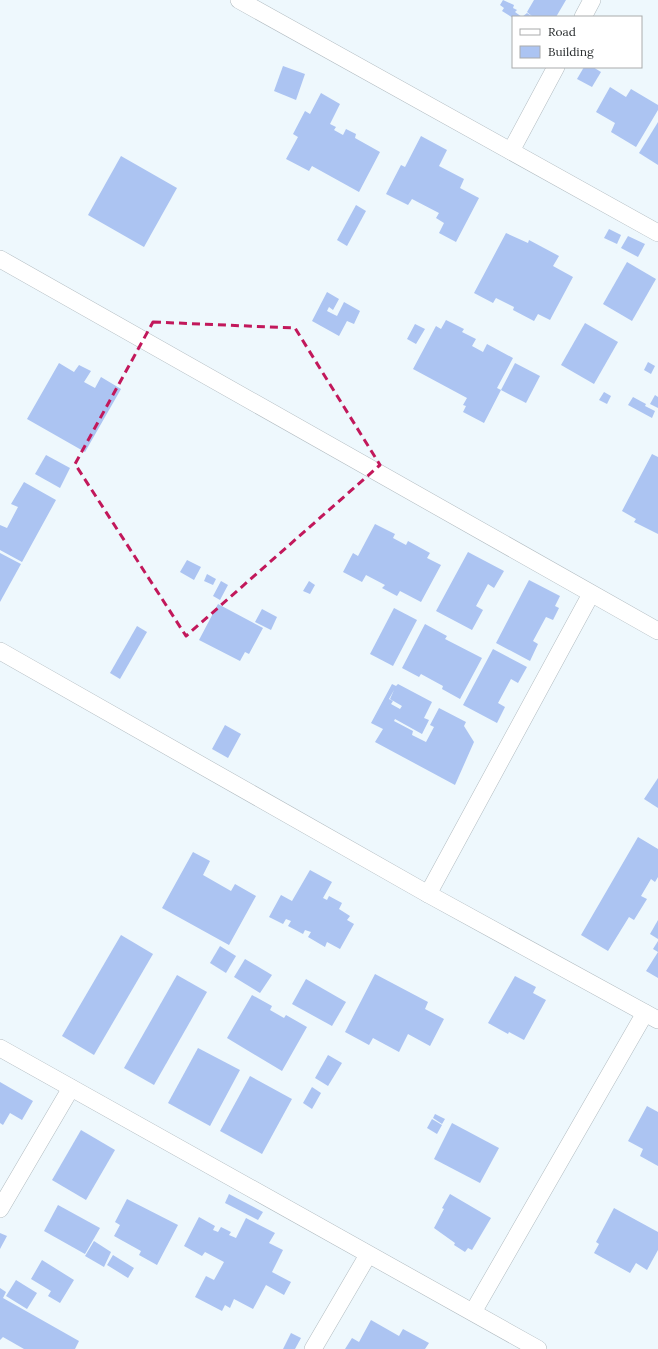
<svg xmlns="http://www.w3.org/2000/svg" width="658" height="1349" font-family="Lora,serif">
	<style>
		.building { fill: #acc4f2; fill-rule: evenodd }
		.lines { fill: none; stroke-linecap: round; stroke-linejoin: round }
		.street-casing { stroke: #b1bbc0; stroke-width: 18 }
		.street { stroke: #fff; stroke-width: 17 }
		.marked { fill: none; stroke: #c2185b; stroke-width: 3; stroke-dasharray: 8 5; stroke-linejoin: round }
	</style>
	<rect width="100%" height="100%" fill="#eef8fd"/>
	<g class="building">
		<path d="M503 0 514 5 513 8 517 10 515 12 522 17 527 13 533 17 527 12 534 0H566L556 17 513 18 502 11 504 8 500 5Z"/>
		<path d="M283 66 305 74 296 100 274 91Z"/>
		<path d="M584 67H593L601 72 592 87 577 79Z"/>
		<path d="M610 87 626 97 631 89 658 105V110L636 147 611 132 615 123 596 112Z"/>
		<path d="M321 93 340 104 330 124 336 127 334 130 343 135 346 129 356 134 355 138 380 152 359 192 312 166 309 171 286 159 298 137 293 134 305 111 310 114Z"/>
		<path d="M658 122V165L639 153Z"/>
		<path d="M421 136 447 150 439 166 464 179 460 188 479 198 456 242 439 233 444 223 436 218 439 213 412 199 408 205 386 194 401 165 405 167Z"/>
		<path d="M121 156 177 188 144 247 88 215Z"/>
		<path d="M356 205 366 211 347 246 337 240Z"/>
		<path d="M609 229 621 235 617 244 604 238Z"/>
		<path d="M506 233 528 243 529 240 559 256 553 266 573 277 550 320 538 314 534 321 513 310 514 307 496 298 493 303 474 293Z"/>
		<path d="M628 236 645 244 638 257 621 248Z"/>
		<path d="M627 262 656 279 632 321 603 304Z"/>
		<path d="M327 292 339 299 333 310 329 307 327 311 337 316 344 302 360 311 354 324 347 321 339 336 312 321Z"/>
		<path d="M446 320 464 329 462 332 476 339 472 346 483 352 487 344 513 358 497 388 501 390 484 423 463 412 466 406 463 405 467 398 413 369 436 326 441 329Z"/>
		<path d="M585 323 618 342 594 384 561 365Z"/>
		<path d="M415 324 425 329 416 344 407 339Z"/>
		<path d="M648 362 655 366 651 374 644 370Z"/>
		<path d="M59 363 74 372 79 365 91 371 84 382 95 388 101 377 121 389 85 452 27 419Z"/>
		<path d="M515 363 540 376 526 403 501 390Z"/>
		<path d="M604 392 611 396 607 404 599 400Z"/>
		<path d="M655 395 658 397V408L650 404Z"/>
		<path d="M633 397 646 404 645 406 655 411 652 418 628 405Z"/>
		<path d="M652 454 658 457V534L634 522 636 519 622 511Z"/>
		<path d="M46 455 70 468 60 488 35 474Z"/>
		<path d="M24 482 56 500 22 562 0 550V525L7 528 18 507 11 504Z"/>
		<path d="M375 524 395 534 393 538 406 545 408 541 430 553 427 558 441 565 421 602 400 591 397 596 382 588 385 585 366 575 362 582 343 572 353 553 358 556Z"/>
		<path d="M468 552 504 571 494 588 488 584 476 606 483 610 472 630 436 611Z"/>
		<path d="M0 553 21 564 0 602Z"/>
		<path d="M187 560 201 567 194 580 180 572Z"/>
		<path d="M207 574 216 579 213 585 204 581Z"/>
		<path d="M529 580 560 596 555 606 559 608 553 620 546 617 533 641 538 644 530 661 496 643Z"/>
		<path d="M221 581 228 585 220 600 213 596Z"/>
		<path d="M309 581 315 585 310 594 303 591Z"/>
		<path d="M218 604 263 628 249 654 245 652 240 661 199 640Z"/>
		<path d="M394 608 417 620 393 666 370 654Z"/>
		<path d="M262 609 277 617 271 630 255 622Z"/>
		<path d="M425 624 447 636 445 639 482 658 460 699 442 689 443 686 421 674 419 677 402 668Z"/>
		<path d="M137 626 147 632 120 679 110 673Z"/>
		<path d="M493 649 527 667 518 683 511 679 498 703 505 707 497 723 463 705Z"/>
		<path d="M392 684 396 686 398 684 432 702 424 718 429 720 422 734 395 719 394 721 413 731 412 735 426 742 434 727 430 725 439 708 466 722 464 726 474 742 455 785 375 742 383 729 371 723ZM394 690 390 699 402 706 400 709 391 704 393 701 389 699Z"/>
		<path d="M225 725 241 734 228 758 212 749Z"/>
		<path d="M658 778V808L644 799Z"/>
		<path d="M638 837 658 849V877L655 882 651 879 641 896 647 899 634 920 629 917 608 951 581 935Z"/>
		<path d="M193 852 210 861 203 875 231 891 235 884 256 896 229 945 162 908Z"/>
		<path d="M310 870 332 882 323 898 327 900 329 896 342 903 339 909 350 916 347 920 354 924 340 949 327 942 325 947 308 937 311 932 305 930 303 934 288 926 291 921 286 919 283 924 269 917 281 895 292 901Z"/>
		<path d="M658 920V939L650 934Z"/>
		<path d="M121 935 153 954 94 1055 62 1036Z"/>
		<path d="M658 941V978L646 971 658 952 653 949Z"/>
		<path d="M220 946 236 956 226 973 210 963Z"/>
		<path d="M245 959 272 975 260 993 234 977Z"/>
		<path d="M375 974 428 1002 425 1009 444 1019 430 1046 408 1034 399 1052 373 1038 369 1045 345 1032Z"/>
		<path d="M177 975 207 992 154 1085 124 1068Z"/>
		<path d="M515 976 536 987 533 993 546 1000 524 1040 509 1032 508 1034 488 1023Z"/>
		<path d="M306 979 346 1002 332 1026 292 1004Z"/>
		<path d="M252 995 272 1006 270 1010 284 1018 286 1015 307 1027 282 1071 227 1038Z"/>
		<path d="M198 1048 240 1070 210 1126 168 1103Z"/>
		<path d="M328 1055 342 1063 328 1086 315 1078Z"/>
		<path d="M250 1076 292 1099 262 1154 220 1131Z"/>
		<path d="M0 1082 33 1101 22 1120 10 1113 3 1125 0 1123Z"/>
		<path d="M312 1087 321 1093 312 1109 303 1103Z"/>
		<path d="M647 1106 658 1112V1166L640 1156 643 1149 628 1141Z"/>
		<path d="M435 1114 445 1119 442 1124 433 1118Z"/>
		<path d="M432 1119 442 1125 437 1134 427 1128Z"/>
		<path d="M452 1123 499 1148 480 1183 434 1159Z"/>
		<path d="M81 1130 115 1150 86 1200 52 1180Z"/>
		<path d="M229 1194 263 1212 258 1220 225 1203Z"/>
		<path d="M450 1194 491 1218 472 1250 468 1248 465 1252 454 1245 455 1243 434 1228 444 1209 442 1208Z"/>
		<path d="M127 1199 178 1225 157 1265 139 1255 141 1251 114 1236 120 1225 115 1222Z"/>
		<path d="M58 1205 100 1228 85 1254 44 1231Z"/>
		<path d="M614 1208 658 1232V1250L647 1270 636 1263 630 1273 594 1253 599 1244 596 1242Z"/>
		<path d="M199 1217 215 1226 213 1230 218 1232 221 1227 231 1232 229 1235 236 1238 246 1218 275 1233 269 1243 283 1250 272 1272 291 1282 284 1295 266 1285 253 1309 234 1299 230 1308 225 1305 222 1311 195 1297 206 1276 214 1280 224 1262 205 1252 202 1256 184 1246Z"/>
		<path d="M0 1233 7 1236 0 1249Z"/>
		<path d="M94 1241 111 1252 104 1267 85 1256Z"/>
		<path d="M113 1255 134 1268 128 1278 107 1265Z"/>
		<path d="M42 1260 74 1280 60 1303 48 1296 51 1291 31 1279Z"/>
		<path d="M16 1280 37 1293 27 1309 6 1296Z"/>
		<path d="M0 1288 6 1292 3 1298 79 1341 75 1349H24L3 1337 0 1340Z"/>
		<path d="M371 1320 399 1336 403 1329 429 1343 425 1349H345L352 1338 359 1342Z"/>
		<path d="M291 1333 301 1338 295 1349H283Z"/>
	</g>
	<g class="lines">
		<defs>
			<g id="street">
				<path d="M239 0 658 233"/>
				<path d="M583 17 592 0"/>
				<path d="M511 151 556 67"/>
				<path d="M0 259 658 631"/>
				<path d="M0 651 428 894 658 1020"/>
				<path d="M428 894 591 594"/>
				<path d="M0 1048 538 1349"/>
				<path d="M0 1209 71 1088"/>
				<path d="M473 1312 645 1013"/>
				<path d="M313 1349 368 1255"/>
			</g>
		</defs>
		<use href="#street" class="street-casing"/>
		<use href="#street" class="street"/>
	</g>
	<path class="marked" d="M153 322 295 328 380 465 186 636 75 464Z"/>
	<rect x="512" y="16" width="130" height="52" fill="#ffffff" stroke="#aaabac"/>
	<rect x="520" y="29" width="20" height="6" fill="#ffffff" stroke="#aaabac"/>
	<text x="548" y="36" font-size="12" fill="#2a2e30">Road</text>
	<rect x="520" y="46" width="20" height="12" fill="#acc4f2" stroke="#aaabac"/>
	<text x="548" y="56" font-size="12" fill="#2a2e30">Building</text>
</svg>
